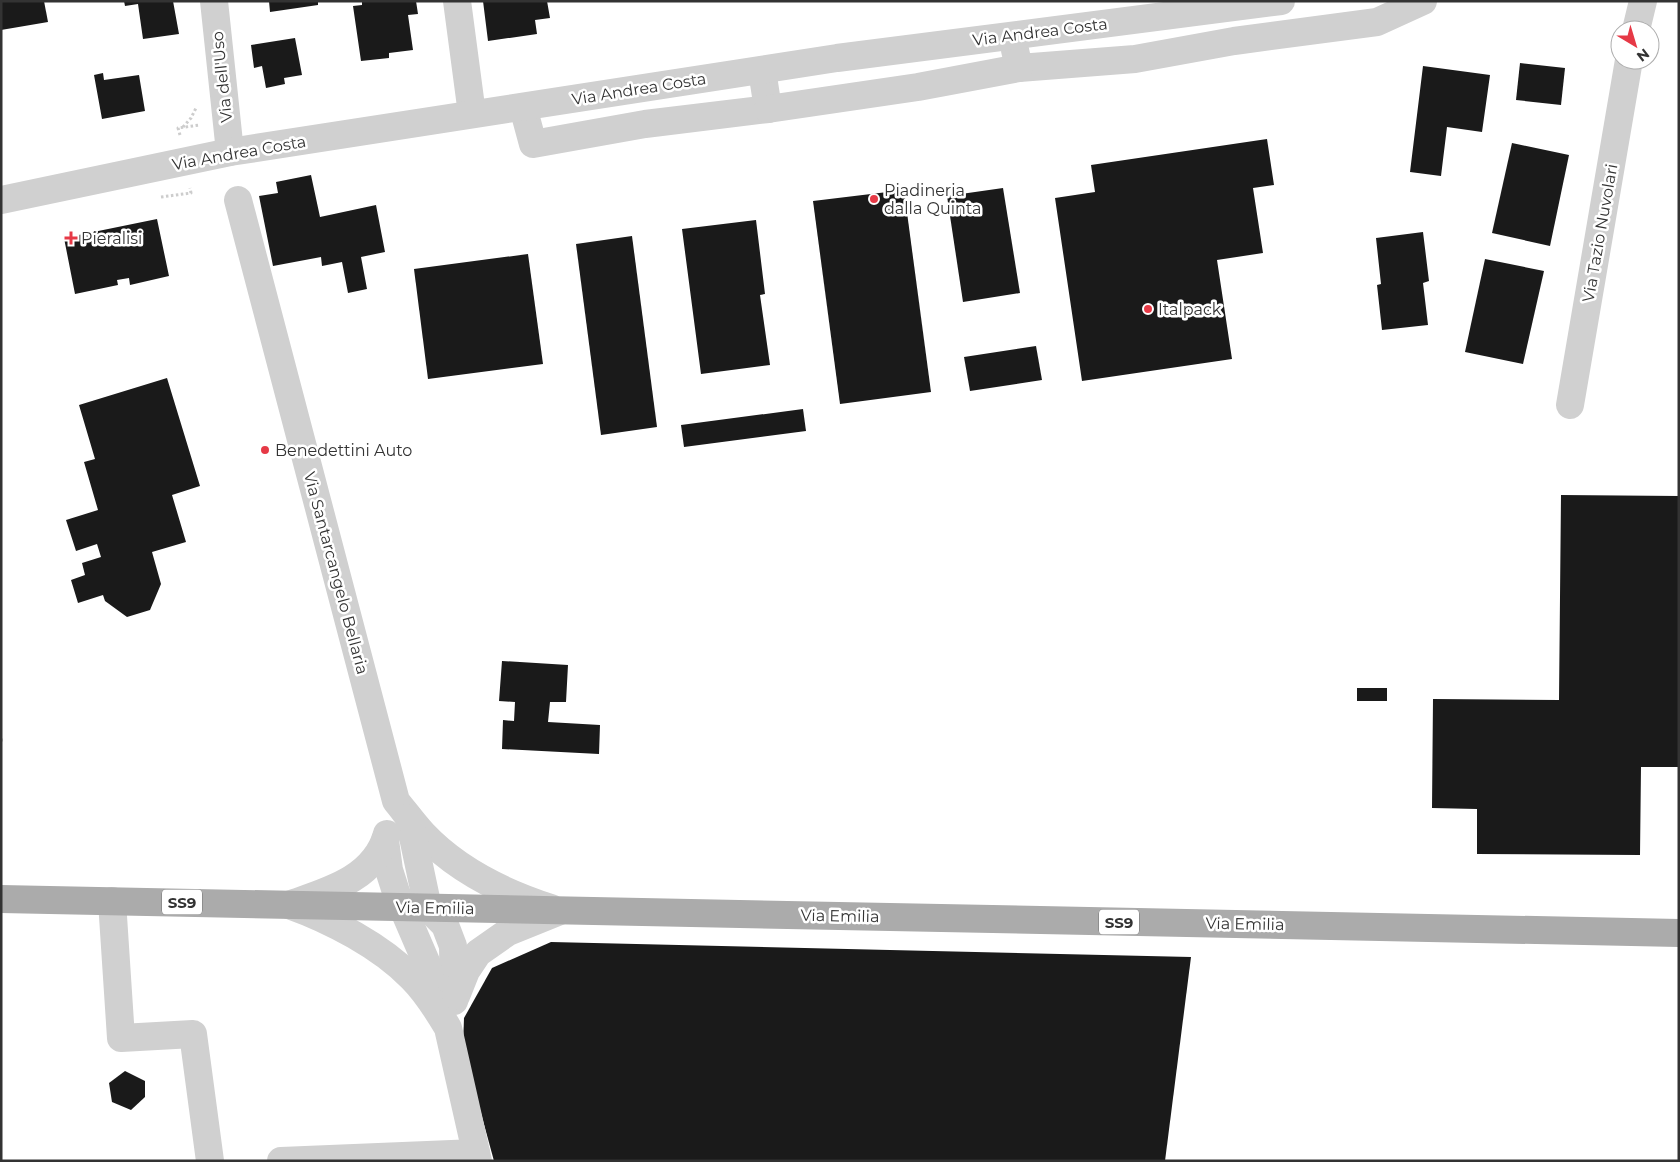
<svg xmlns="http://www.w3.org/2000/svg" width="1680" height="1162" font-family="Montserrat,sans-serif">
	<style>
		.building { fill: #1a1a1a }
		.lines { fill: none; stroke-linecap: round; stroke-linejoin: round }
		.path { stroke: #cdcdcd; stroke-width: 3; stroke-dasharray: 2.5 2.5; stroke-linecap: butt }
		.minor { stroke: #d0d0d0; stroke-width: 28 }
		.major { stroke: #ababab; stroke-width: 28 }
		.poi-dot { fill: #e63946; stroke: #fff; stroke-width: 2 }
		.labels { text-anchor: middle; dominant-baseline: central; stroke-width: 5; stroke-linejoin: round; paint-order: stroke }
		.shield { fill: #fff; stroke: #707070; stroke-width: 1 }
		.shield-label { font-size: 15px; font-weight: bold; fill: #333 }
		.street-label { font-size: 16px; fill: #333; stroke: #fff }
		.poi-label { font-size: 16px; fill: #333; stroke: #fff; text-anchor: start }
	</style>
	<rect width="100%" height="100%" fill="#fff"/>
	<g class="building">
		<path d="M1 1H44L48 22 1 30Z"/>
		<path d="M124 1H173L179 34 143 39 138 4 125 6Z"/>
		<path d="M269 1H318V5L270 12Z"/>
		<path d="M362 1H416L418 14 408 15 413 50 389 53V58L361 61 353 6 362 5Z"/>
		<path d="M483 1H547L550 18 535 20 537 34 488 41Z"/>
		<path d="M295 38 302 75 284 78 285 84 266 88 262 66 254 68 251 45Z"/>
		<path d="M1520 63 1565 68 1561 105 1516 100Z"/>
		<path d="M1423 66 1490 75 1482 132 1447 127 1441 176 1410 172Z"/>
		<path d="M103 73 104 80 139 75 145 111 102 119 94 75Z"/>
		<path d="M1267 139 1274 185 1253 188 1263 253 1217 260 1232 359 1082 381 1055 198 1095 192 1091 165Z"/>
		<path d="M1512 143 1569 155 1550 246 1492 233Z"/>
		<path d="M311 175 320 217 376 205 385 252 361 257 367 289 348 293 342 262 322 266 321 257 273 266 259 196 278 193 276 182Z"/>
		<path d="M1003 188 1020 293 963 302 947 196Z"/>
		<path d="M904 190 931 392 840 404 813 201Z"/>
		<path d="M157 219 169 276 130 285 129 278 117 280 118 285 75 294 64 238Z"/>
		<path d="M756 220 765 294 760 295 770 365 701 374 682 229Z"/>
		<path d="M1423 232 1429 281 1423 283 1428 325 1382 330 1377 285 1381 284 1376 238Z"/>
		<path d="M632 236 657 427 601 435 576 244Z"/>
		<path d="M528 254 543 364 428 379 414 269Z"/>
		<path d="M1485 259 1544 271 1523 364 1465 352Z"/>
		<path d="M1036 346 1042 380 970 391 964 357Z"/>
		<path d="M167 378 200 486 172 495 186 542 152 552 161 584 150 610 127 617 105 601 103 595 78 603 71 580 85 575 82 563 101 557 97 544 76 551 66 520 98 510 84 462 95 459 79 405Z"/>
		<path d="M803 409 806 431 684 447 681 425Z"/>
		<path d="M1561 495 1679 496V767H1641L1640 855 1477 854V809L1432 808 1433 699 1559 700Z"/>
		<path d="M502 661 568 665 566 702H550L548 722 600 725 599 754 502 749 503 720 514 721 515 702 499 701Z"/>
		<rect x="1357" y="688" width="30" height="13"/>
		<path d="M551 942 1191 957 1165 1161H494L463 1047 464 1018 492 968Z"/>
		<path d="M125 1071 145 1081V1097L131 1110 112 1102 109 1083Z"/>
	</g>
	<g class="lines">
		<g class="path">
			<path d="M183 127 191 118 196 108"/>
			<path d="M180 135 178 128 200 125"/>
			<path d="M161 197 191 193 190 188"/>
			<path d="M1 740H3"/>
		</g>
		<g class="minor">
			<path d="M214 1 230 152"/>
			<path d="M457 1 472 114"/>
			<path d="M1636 30 1643 1"/>
			<path d="M1019 68 1135 59 1234 41 1377 22 1423 1"/>
			<path d="M523 107 533 144 645 124 768 109 762 70"/>
			<path d="M768 109 918 87 1019 68 1015 50"/>
			<path d="M1 200 230 152 837 58 1281 1"/>
			<path d="M238 200 396 801C405 812 413 823 423 834 457 870 504 893 551 908"/>
			<path d="M1570 405 1629 60"/>
			<path d="M409 818 428 908 445 925 453 946 454 1001"/>
			<path d="M385 840 389 870 396 892 427 964 435 1002"/>
			<path d="M112 901 121 1038 193 1034 210 1161"/>
			<path d="M291 904C329 891 375 878 387 834"/>
			<path d="M289 905C331 920 381 946 412 978 426 992 438 1011 448 1028L478 1161"/>
			<path d="M456 996 466 971 478 953 508 932 560 911"/>
			<path d="M281 1161 476 1153"/>
		</g>
		<path class="major" d="M1 899 1679 933"/>
	</g>
	<g class="poi-dot">
		<circle cx="874" cy="199" r="5"/>
		<path d="M68.5 230.5h5v5h5v5h-5v5h-5v-5h-5v-5h5z"/>
		<circle cx="1148" cy="309" r="5"/>
		<circle cx="265" cy="450" r="5"/>
	</g>
	<g class="labels">
		<g class="shield">
			<rect x="162" y="889.5" width="40" height="25" rx="4"/>
			<rect x="1099" y="909.5" width="40" height="25" rx="4"/>
		</g>
		<g class="shield-label">
			<text x="182" y="902">SS9</text>
			<text x="1119" y="922">SS9</text>
		</g>
		<g class="street-label">
			<text transform="translate(1040 32) rotate(-7)">Via Andrea Costa</text>
			<text transform="translate(222 77) rotate(-96)">Via dell'Uso</text>
			<text transform="translate(639 89) rotate(-9)">Via Andrea Costa</text>
			<text transform="translate(239 153) rotate(-10)">Via Andrea Costa</text>
			<text transform="translate(1600 233) rotate(-80)">Via Tazio Nuvolari</text>
			<text transform="translate(336 573) rotate(75)">Via Santarcangelo Bellaria</text>
			<text transform="translate(435 908) rotate(1)">Via Emilia</text>
			<text transform="translate(840 916) rotate(1)">Via Emilia</text>
			<text transform="translate(1245 924) rotate(1)">Via Emilia</text>
		</g>
		<g class="poi-label">
			<text x="884" y="190">Piadineria<tspan x="884" dy="18">dalla Quinta</tspan></text>
			<text x="81" y="238">Pieralisi</text>
			<text x="1158" y="309">Italpack</text>
			<text x="275" y="450">Benedettini Auto</text>
		</g>
	</g>
	<rect width="1680" height="1162" fill="none" stroke="#333333" stroke-width="5"/>
	<g transform="translate(1635 45) rotate(142)"><circle r="24" fill="#ffffff" stroke="#adadad"/>
	<path d="M0-4L9 19L0 12L-9 19Z" fill="#e63946"/>
	<text y="-8" font-size="14" font-weight="bold" text-anchor="middle" fill="#333333">N</text>
	</g>
</svg>
